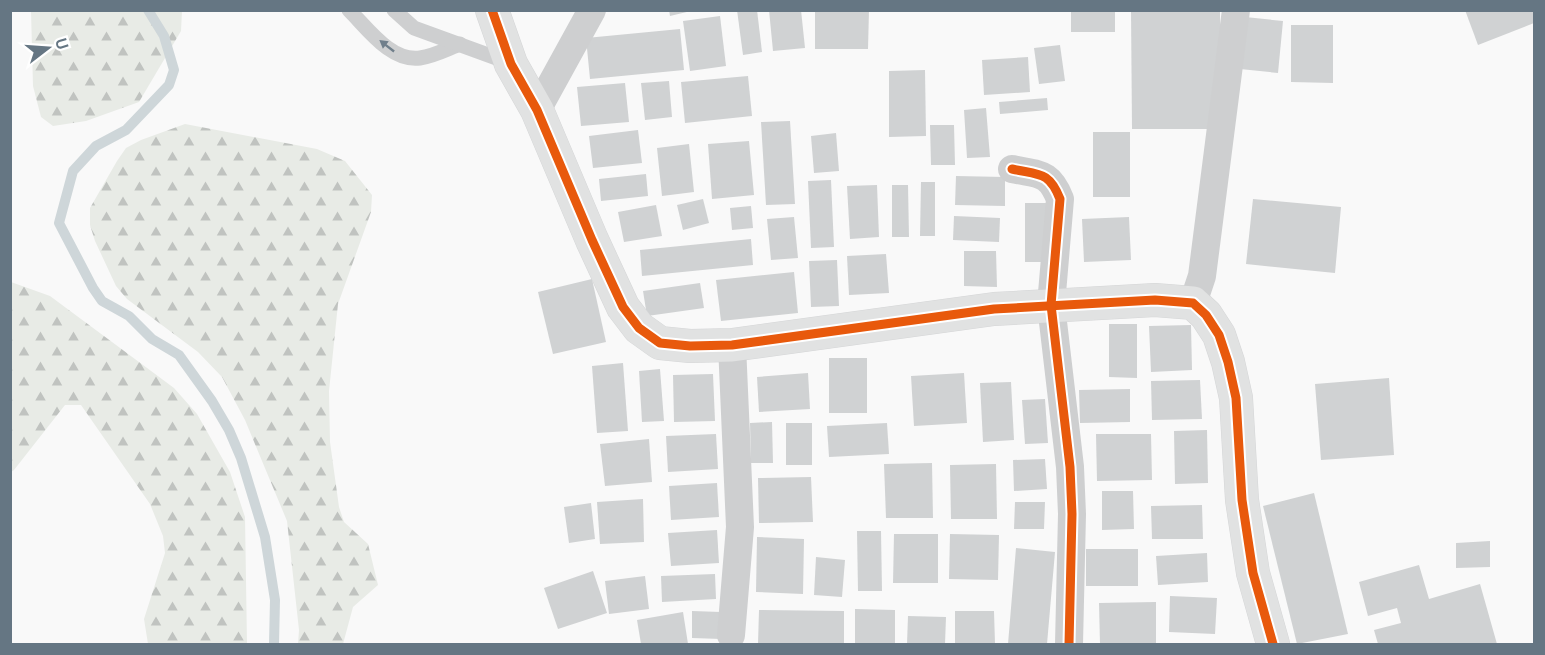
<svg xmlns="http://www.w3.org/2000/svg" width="1545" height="655" font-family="'Space Grotesk',sans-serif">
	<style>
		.forest { fill: url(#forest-firs) }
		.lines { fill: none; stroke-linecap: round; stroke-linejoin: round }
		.stream { stroke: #ced6d9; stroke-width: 10 }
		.building { fill: #d0d2d3 }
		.secondary-casing { stroke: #d5d6d7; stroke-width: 34 }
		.lane { stroke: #cecfd0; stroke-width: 15 }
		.street { stroke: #cecfd0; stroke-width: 28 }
		.secondary { stroke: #e1e2e2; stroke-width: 33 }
		.cycleway-casing { stroke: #fff; stroke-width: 13 }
		.cycleway { stroke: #e8590c; stroke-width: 9 }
		.oneway { fill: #707f8b }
	</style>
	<defs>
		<pattern id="forest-firs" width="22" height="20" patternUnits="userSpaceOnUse" patternTransform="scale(1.5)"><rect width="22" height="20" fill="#e8ebe6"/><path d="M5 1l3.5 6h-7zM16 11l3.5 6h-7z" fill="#c0c3c0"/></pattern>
	</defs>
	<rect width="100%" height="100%" fill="#f9f9f9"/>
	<g class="forest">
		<path d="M31 11H182L181 31 139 102 86 121 53 126 41 117 33 86Z"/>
		<path d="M185 124 317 149 345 161 372 195 371 212 338 304 329 391 330 442 339 507 344 522 368 544 378 585 353 607 343 644H298L299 630 287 521 245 420 222 377 198 352 127 299 116 286 95 241 90 225V208L117 161 126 148 141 140Z"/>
		<path d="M11 282 50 296 174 388 197 414 230 472 245 517 247 644H148L144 619 165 553 163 536 150 504 81 405H65L14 470 11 472Z"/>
	</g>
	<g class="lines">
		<path class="stream" d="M148 10 164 36 174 70 169 85 126 130 96 146 73 171 59 223 93 288 102 301 129 316 152 339 179 355 212 401 229 430 241 458 265 537 275 600 274 644"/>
	</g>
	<g class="building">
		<path d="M669 10H691V11L670 16Z"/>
		<path d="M737 10H757L762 52 743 55Z"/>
		<path d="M769 10H801L805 48 773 51Z"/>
		<path d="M815 10H869L868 49H815Z"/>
		<rect x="1071" y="10" width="44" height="22"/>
		<path d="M1131 10H1220V129H1132Z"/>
		<path d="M1465 10H1534V23L1478 45Z"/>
		<path d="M720 16 726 66 690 71 683 21Z"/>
		<path d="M1245 17 1283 21 1278 73 1240 69Z"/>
		<path d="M1291 25H1333V83L1291 82Z"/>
		<path d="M680 29 684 70 590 79 586 38Z"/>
		<path d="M1060 45 1065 81 1039 84 1034 48Z"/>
		<path d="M1028 57 1030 92 984 95 982 60Z"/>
		<path d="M925 70 926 136 889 137V71Z"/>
		<path d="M748 76 752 116 685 123 681 82Z"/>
		<path d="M669 81 672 117 645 120 641 83Z"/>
		<path d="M625 83 629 122 581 126 577 87Z"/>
		<path d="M1047 98 1048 110 1000 114 999 102Z"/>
		<path d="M986 108 990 157 967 158 964 110Z"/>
		<path d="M790 121 795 204 766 205 761 122Z"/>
		<path d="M930 125H954L955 165H931Z"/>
		<path d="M638 130 642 163 593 168 589 136Z"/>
		<rect x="1093" y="132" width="37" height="65"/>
		<path d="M836 133 839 171 814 173 811 136Z"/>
		<path d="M749 141 754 195 712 199 708 144Z"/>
		<path d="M689 144 694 192 662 196 657 148Z"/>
		<path d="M646 174 648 196 601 201 599 179Z"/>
		<path d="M956 176 1005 177V206L955 205Z"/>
		<path d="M831 180 834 247 811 248 808 181Z"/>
		<path d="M921 182H935V236H920Z"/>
		<path d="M877 185 879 237 850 239 847 186Z"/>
		<path d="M892 185H908L909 237H892Z"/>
		<path d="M703 199 709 223 683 230 677 205Z"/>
		<path d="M1253 199 1341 207 1335 273 1246 264Z"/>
		<rect x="1025" y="203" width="23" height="59"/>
		<path d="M656 205 662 236 624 242 618 212Z"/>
		<path d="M751 206 753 228 732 230 730 208Z"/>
		<path d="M954 216 1000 218 999 242 953 240Z"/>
		<path d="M794 217 798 258 771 260 767 219Z"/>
		<path d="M1129 217 1131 260 1084 262 1082 219Z"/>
		<path d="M751 239 753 265 642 276 640 250Z"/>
		<path d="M964 251H996L997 287 964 286Z"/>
		<path d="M886 254 889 293 849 295 847 256Z"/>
		<path d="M837 260 839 306 811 307 809 261Z"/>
		<path d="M794 272 798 313 721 321 716 280Z"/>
		<path d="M592 279 606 342 553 354 538 292Z"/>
		<path d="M700 283 704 308 647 316 643 291Z"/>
		<path d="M1109 324H1137V378L1109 377Z"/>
		<path d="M1191 325 1192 370 1151 372 1149 326Z"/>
		<rect x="829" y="358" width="38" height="55"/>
		<path d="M623 363 628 431 597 433 592 366Z"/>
		<path d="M660 369 664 421 642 422 639 371Z"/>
		<path d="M808 373 810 409 759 412 757 377Z"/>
		<path d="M964 373 967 423 914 426 911 376Z"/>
		<path d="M713 374 715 421 674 422 673 375Z"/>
		<path d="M1389 378 1394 455 1321 460 1315 384Z"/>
		<path d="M1200 380 1202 419 1152 420 1151 381Z"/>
		<path d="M1011 382 1014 440 983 442 980 383Z"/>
		<path d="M1130 389V422L1080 423 1079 390Z"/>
		<path d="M1045 399 1048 443 1025 444 1022 400Z"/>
		<path d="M772 422 773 463H751L750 423Z"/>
		<rect x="786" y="423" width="26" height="42"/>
		<path d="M887 423 889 454 829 457 827 426Z"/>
		<path d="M1207 430 1208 483 1175 484 1174 431Z"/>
		<path d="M716 434 718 469 668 472 666 436Z"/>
		<path d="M1096 434H1151L1152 480 1097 481Z"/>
		<path d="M649 439 652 482 605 486 600 444Z"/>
		<path d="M1045 459 1047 489 1014 491 1013 460Z"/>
		<path d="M932 463 933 518H886L884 464Z"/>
		<path d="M996 464 997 519H951L950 465Z"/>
		<path d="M811 477 813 522 759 523 758 478Z"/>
		<path d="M717 483 719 517 671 520 669 486Z"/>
		<path d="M1102 491H1133L1134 529 1102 530Z"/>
		<path d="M1314 493 1348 634 1297 644 1263 506Z"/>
		<path d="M643 499 644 542 600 544 597 502Z"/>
		<path d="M1015 502H1045L1044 529H1014Z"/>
		<path d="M591 503 595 539 569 543 564 507Z"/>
		<path d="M1202 505 1203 539H1152L1151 506Z"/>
		<path d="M717 530 719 563 671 566 668 533Z"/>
		<path d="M857 531H881L882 591H858Z"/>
		<path d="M894 534H938V583H893Z"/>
		<path d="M950 534 999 535 998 580 949 579Z"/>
		<path d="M757 537 804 539 803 594 756 592Z"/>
		<path d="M1490 541V567L1456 568V543Z"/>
		<path d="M1016 548 1055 552 1047 644H1008Z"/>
		<rect x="1086" y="549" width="52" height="37"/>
		<path d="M1207 553 1208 582 1158 585 1156 556Z"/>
		<path d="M816 557 845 560 842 597 814 595Z"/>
		<path d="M1419 565 1429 599 1480 584 1497 644H1378L1374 630 1401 623 1397 608 1368 616 1359 582Z"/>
		<path d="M593 571 607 613 558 629 544 588Z"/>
		<path d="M715 574 716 599 662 602 661 576Z"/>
		<path d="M645 576 649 609 609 614 605 581Z"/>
		<path d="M1170 596 1217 598 1215 634 1169 632Z"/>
		<path d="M1156 602V644H1100L1099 603Z"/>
		<path d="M855 609 895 610V644H855Z"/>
		<path d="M759 610 844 611V644H758Z"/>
		<path d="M692 611 721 612V639L692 638Z"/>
		<path d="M955 611H994L995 644H955Z"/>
		<path d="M683 612 688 644H641L637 620Z"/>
		<path d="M908 616 946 617 945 644H907Z"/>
	</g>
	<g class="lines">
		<defs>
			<path id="secondary" d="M492 10 511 64 537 110 592 240 623 307 639 328 660 343 690 346 732 345 994 309 1155 300 1193 303 1206 315 1219 335 1228 362 1236 398 1242 500 1253 573 1273 644"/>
		</defs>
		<use href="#secondary" class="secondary-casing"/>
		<g class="lane">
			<path d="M349 10C368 29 391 62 420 58 434 56 447 49 460 44"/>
			<path d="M394 10 414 28 510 63"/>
		</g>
		<g class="street">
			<path d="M537 110 592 10"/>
			<path d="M1012 169C1039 175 1049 171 1060 199L1051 305 1070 467 1072 514 1069 644"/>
			<path d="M1193 303 1202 276 1236 10"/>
			<path d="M731 635 740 527 732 345"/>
		</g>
		<use href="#secondary" class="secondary"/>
		<defs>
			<g id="cycleway">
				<path d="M492 10 511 64 537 110 592 240 623 307 639 328 660 343 690 346 732 345 994 309 1155 300 1193 303 1206 315 1219 335 1228 362 1236 398 1242 500 1253 573 1273 644"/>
				<path d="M1012 169C1039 175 1049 171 1060 199L1051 305 1070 467 1072 514 1069 644"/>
			</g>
		</defs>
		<use href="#cycleway" class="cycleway-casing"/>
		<use href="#cycleway" class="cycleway"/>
	</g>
	<defs><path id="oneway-solid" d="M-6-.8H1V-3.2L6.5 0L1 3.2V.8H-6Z" transform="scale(1.5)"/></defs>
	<use class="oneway" href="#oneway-solid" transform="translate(387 46) rotate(-142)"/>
	<rect width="1545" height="655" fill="none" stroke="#657683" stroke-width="24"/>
	<g transform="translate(48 48) rotate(73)" stroke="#ffffff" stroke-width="4.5" paint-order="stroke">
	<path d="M0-4.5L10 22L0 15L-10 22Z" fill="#657683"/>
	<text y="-9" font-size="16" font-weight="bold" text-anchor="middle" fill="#657683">U</text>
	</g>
</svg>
